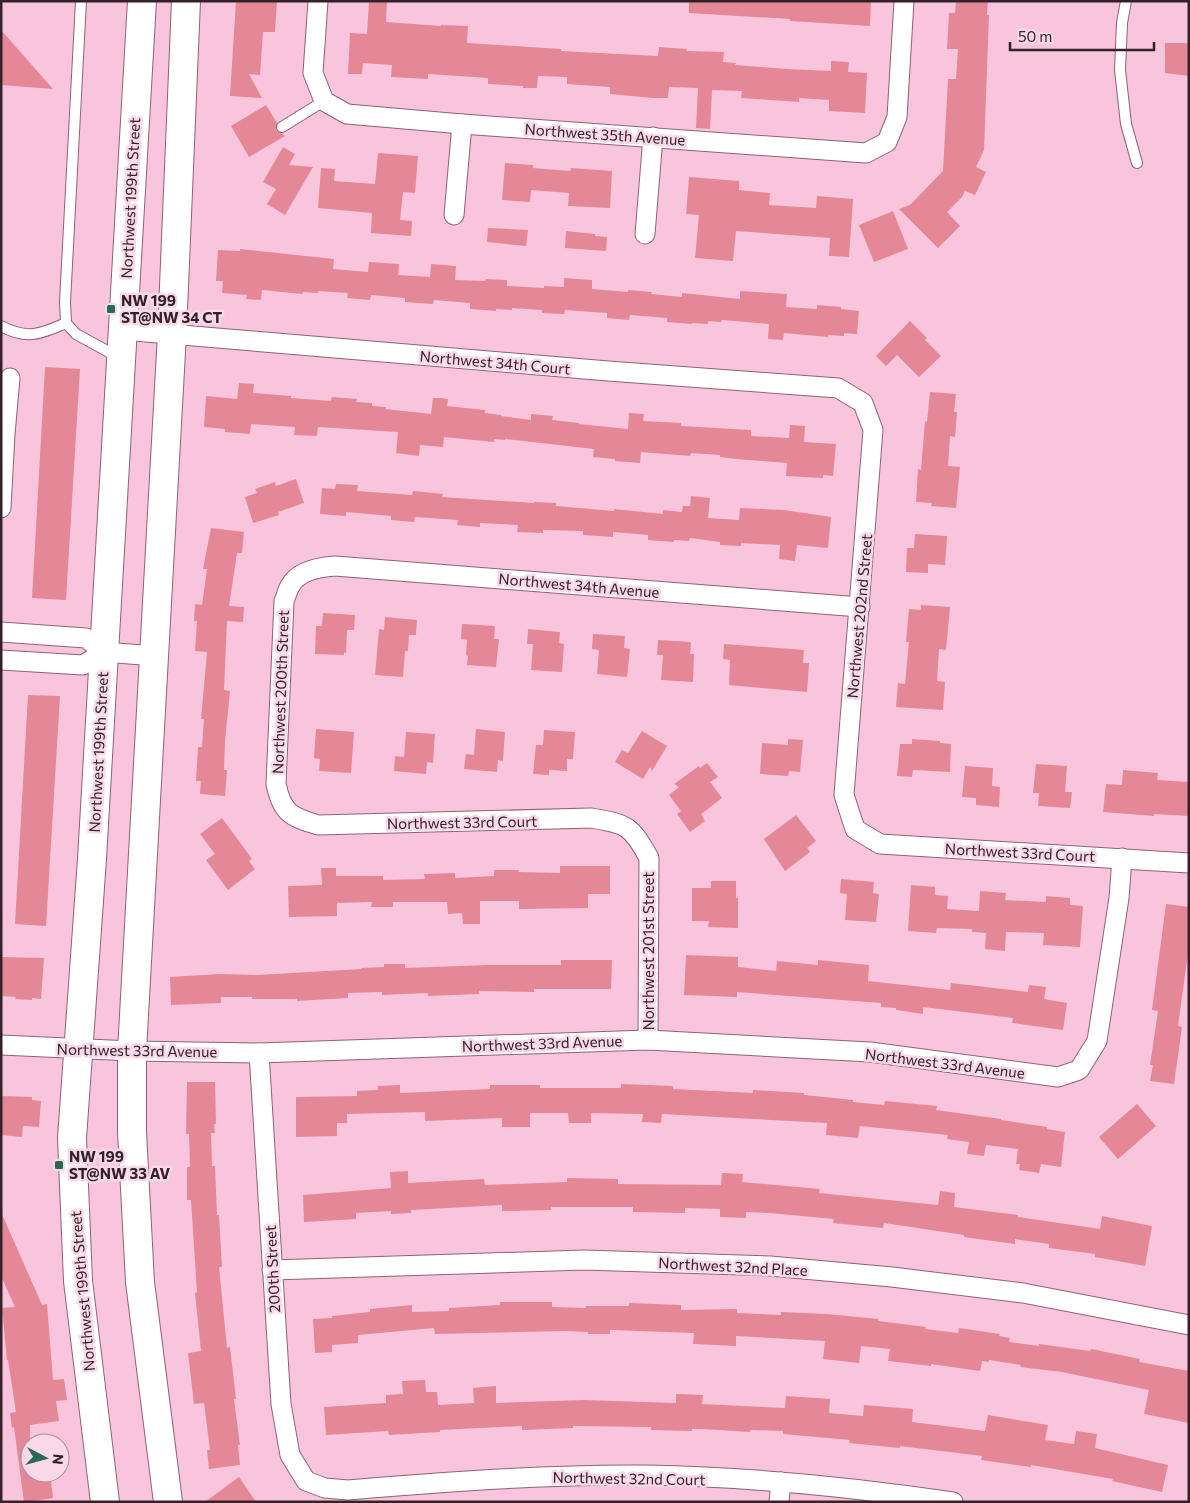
<svg xmlns="http://www.w3.org/2000/svg" width="1190" height="1503" font-family="Commissioner,sans-serif">
	<style>
		.building { fill: #e48898 }
		.lines { fill: none; stroke-linecap: round; stroke-linejoin: round }
		.service-casing { stroke: #8f6177; stroke-width: 12 }
		.minor-casing { stroke: #8f6177; stroke-width: 21 }
		.primary-casing { stroke: #8f6177; stroke-width: 30 }
		.service { stroke: #fff; stroke-width: 10 }
		.minor { stroke: #fff; stroke-width: 19 }
		.primary { stroke: #fff; stroke-width: 28 }
		.poi-dot { fill: #2a6854; stroke: #f9d9e7; stroke-width: 2 }
		.labels { text-anchor: middle; dominant-baseline: central; stroke-width: 5; stroke-linejoin: round; paint-order: stroke }
		.street-label { font-size: 15px; fill: #34212a; stroke: #f9d9e7 }
		.poi-label { font-size: 15px; font-weight: bold; fill: #34212a; stroke: #f9d9e7; text-anchor: start }
	</style>
	<rect width="100%" height="100%" fill="#f9c5dd"/>
	<g class="building">
		<path d="M236 1H277L275 32H263L260 75 249 74 262 98 230 96Z"/>
		<path d="M369 1H387L386 22 441 26V25L468 26 467 43 561 49V51L658 56 659 47 687 49 686 51 724 52 723 62 736 63 735 65 787 69 831 71V61L849 62 848 72 867 73 865 113 829 111V100L799 98V102L741 98 742 91 712 90 710 129 696 128 698 88 669 87 668 98H653L610 94V87L567 84V77L538 76 537 88H523V86L488 84V78L428 74V79L391 77 392 65 363 63 362 74H348L350 33 367 34Z"/>
		<path d="M689 1H871L870 26 790 21V19L689 13Z"/>
		<path d="M956 1H988L987 15H989L984 150 976 167 986 172 975 195 965 191 962 197 947 212 960 226 938 248 899 209 910 205 943 171 948 79H956L958 49H947L949 13H955Z"/>
		<path d="M1 30 53 89 1 85Z"/>
		<path d="M1165 43H1189V76L1165 73Z"/>
		<path d="M266 105 277 123 276 130 285 136 249 157 231 126Z"/>
		<path d="M283 147 295 154 289 165 313 167 285 215 267 204 276 189 263 182Z"/>
		<path d="M378 153 418 156 415 193 403 192 400 220 412 221 411 236 371 233 372 213 318 208 321 168 335 169 334 181 375 184Z"/>
		<path d="M505 163 533 165V168L570 171 571 168 612 171 610 208 568 206 569 193 531 190 530 202 502 200Z"/>
		<path d="M689 177 739 181V190L770 193 769 205 816 208 817 196 853 199 849 257 829 256 830 238 736 231 733 261 695 258 699 215 686 214Z"/>
		<path d="M893 211 908 249 874 262 859 225Z"/>
		<path d="M488 228 528 230 526 246 487 242Z"/>
		<path d="M566 231 595 234V236L607 237 606 251 565 248Z"/>
		<path d="M240 249 334 259 333 269 368 272 369 262 399 264 398 275 430 277 431 264 456 266 455 280 485 281 486 279 507 280V286L544 288V286L564 287V278L592 280V289L628 292V290L652 292 651 294 682 297V293L740 299V291L787 294 786 307 817 309V305L841 307V309L859 311 857 334 844 333V336L828 335V337L784 333 783 340 768 339 769 324 722 320 721 322 708 321V324L692 323V324L667 322V318L630 315 629 320 607 318V313L565 310 564 314 542 313V310L512 308V310L496 309V311L470 309V303L434 300 433 304 405 302V298L371 295 370 300 347 298 348 293 318 291V293L303 292 302 294 262 290 261 300 246 299 247 295 222 293 223 281H216L218 250 240 251Z"/>
		<path d="M910 321 927 338 925 340 941 356 919 377 897 355 886 366 876 356Z"/>
		<path d="M45 367 80 369 66 600 32 598Z"/>
		<path d="M239 383 254 384 253 393 291 396V398L331 401 332 397 357 399 356 402 372 403V406L386 407 385 409 431 414 433 398H440L448 399 447 406 485 410V413L501 415V416L531 420V414L553 416 552 420 579 423V424L628 429 629 413 644 414 643 421 681 423V426L751 430V436L789 438 790 425 805 426 804 442 836 444 833 476 823 475V478L786 476 787 463 736 459 720 457V455L691 453 690 456 641 452 640 463 615 461V459L593 457 594 449 505 439V440L494 439V442L444 437 443 447 420 445 419 456 396 453 398 432 318 427 317 436 294 435 295 427 251 424 250 434 225 432V429L204 427 206 396 237 399Z"/>
		<path d="M930 392 956 394 954 412H957L955 437 950 436 948 466 960 467 956 508 931 506 932 503 916 502 918 469 921 470 925 421 927 422Z"/>
		<path d="M296 479 304 503 278 512 279 515 253 523 245 497 257 493 255 489 275 482 276 486Z"/>
		<path d="M336 484 358 485 357 491 412 495 413 491 443 494 442 497 534 503V502L556 503V506L614 511V509L663 514V510L682 512 683 506H690L691 496 710 498 708 518 739 520 740 508 784 510 831 517 828 548 797 545 795 561 779 559 780 545 741 543V546L720 545V542L690 538 689 541 674 540V542L648 540V535L613 532V537L583 535V531L543 530V533L517 532 518 525 480 523V527L457 525 458 520 415 517 414 522 391 520V516L346 512V516L320 514 322 488 335 489Z"/>
		<path d="M211 528 244 532 242 553H237L229 606 244 607 243 622 227 621 224 690 230 691 225 741 224 770H227L225 796 200 794 201 781H196L198 747H202L204 719H201L207 652 195 651 197 621H194L195 604 202 605 207 569H203Z"/>
		<path d="M915 534 947 536 945 565 928 564V573L906 572 907 548H914Z"/>
		<path d="M921 605 950 607 946 650 939 649 937 681 945 682 943 710 896 707 898 683 905 684 909 642H906L909 609 921 610Z"/>
		<path d="M323 613 355 615 354 630H347L346 653 344 652V655L315 654 316 626H322Z"/>
		<path d="M385 617 417 620 416 635H409L408 651H405L403 677 375 675 379 629 384 630Z"/>
		<path d="M462 624 495 626 494 639H499L496 667 467 665 468 656 466 655 467 640 461 639Z"/>
		<path d="M528 629 560 632 559 643 564 644 562 672 531 670 533 644H527Z"/>
		<path d="M593 634 625 636 624 648 630 649 627 677 597 674 599 650 592 649Z"/>
		<path d="M658 640 691 642 690 654H694L693 682 661 680 663 655H657Z"/>
		<path d="M724 644 804 650 803 663H809L807 692 729 685 730 660 723 659Z"/>
		<path d="M28 695 60 696 46 926 15 924Z"/>
		<path d="M316 729 354 732 351 773 319 771 320 759 314 758Z"/>
		<path d="M476 729 505 732 503 761 498 760 497 772 464 769 466 754 474 755Z"/>
		<path d="M544 730 575 732 573 759H567V771L549 770V775L533 774 536 745H543Z"/>
		<path d="M642 731 667 746 652 771 650 767 643 779 615 762 622 750 628 753Z"/>
		<path d="M406 732 435 734 433 763 427 762 426 774 394 771 395 756 404 757Z"/>
		<path d="M788 739 803 740 800 772 789 771 788 776 760 774 762 743 788 745Z"/>
		<path d="M912 739 940 741V743L951 744 950 772 913 770 912 777 897 776 900 744H912Z"/>
		<path d="M707 763 718 777 710 782 722 798 701 814 705 821 690 832 677 814 681 811 669 795 679 787 674 784 699 766 700 768Z"/>
		<path d="M1036 764 1067 766 1065 792H1072L1070 808 1038 806 1039 793H1033Z"/>
		<path d="M965 766 993 768 992 786 1000 787 999 807 976 805V798L962 797Z"/>
		<path d="M1123 770 1158 773 1157 780 1189 782V816L1154 814V816L1103 812 1106 784 1122 785Z"/>
		<path d="M796 815 816 841 807 848 810 852 785 871 764 839Z"/>
		<path d="M222 818 252 859 249 861 255 869 228 890 206 860 215 854 200 834Z"/>
		<path d="M560 866H610V894H588V908L519 909V901H480V924H463L462 913 448 914 447 902H393V907H371L372 902 337 903V916L289 917 288 886 322 885 321 868H336V876H383V880L425 879 424 874 455 873V878L494 876V870H519L518 872 560 873Z"/>
		<path d="M841 879 874 882 873 893 879 894 876 922 845 920 847 894 840 893Z"/>
		<path d="M711 881H736V898H738V928L708 927 709 921H692V888H711Z"/>
		<path d="M911 885 935 887V895L948 896 947 909 979 911 980 891 1006 893 1005 900 1046 902V896L1070 898V905L1083 906 1080 947 1043 945 1044 933 1006 932 1005 951 985 949 986 933 972 932V929L937 928 936 933 908 931Z"/>
		<path d="M1166 904 1189 907V946L1178 1026 1182 1027 1174 1084 1150 1081 1153 1065H1150L1158 1011 1152 1010Z"/>
		<path d="M686 955 738 957V967L776 971 777 961 818 965V960L869 965 868 981 950 990 951 983 1028 992 1029 985 1046 987 1044 999 1067 1003 1063 1030 1012 1023 1013 1018 923 1007V1014L896 1010V1008L881 1007V1003L737 992V997L684 995Z"/>
		<path d="M1 957 44 958 41 999 32 998V1000L15 999 16 997 1 996Z"/>
		<path d="M561 960H612L611 989H534V992L479 991V994L428 996V993L382 995V992L348 993V998L297 1001V999H252V997H221V1003L171 1005 170 977 220 974 257 975 362 969 361 968 384 967V964H405V968L489 965H561Z"/>
		<path d="M187 1082H215L216 1124H214L215 1133H211L212 1166H215L217 1215H219L222 1267H219L227 1348 230 1347 236 1399H234L240 1445H238L240 1465 209 1469 207 1450H210L204 1403 194 1404 188 1353 201 1351 195 1293 197 1292 191 1200H187V1167H190L189 1134H186Z"/>
		<path d="M621 1084 673 1086V1089L753 1093V1090L804 1093V1095L853 1100V1102L884 1105 885 1101 937 1106 936 1110 1001 1119V1120L1047 1127V1129L1065 1132 1061 1167 1041 1164 1039 1173 1019 1170 1020 1164H1016L1018 1149 986 1145 984 1156 967 1154 969 1142 947 1139 948 1135 860 1126 858 1138 826 1135 827 1123 662 1114 661 1123 642 1122 643 1114 591 1113V1123H569L568 1113H530V1127H502V1118L425 1121V1112L347 1114V1123H337V1136L296 1137V1097L357 1096V1091L378 1090V1086L400 1085V1093L490 1089V1085H540V1088H621Z"/>
		<path d="M1 1096 32 1097V1100L41 1101 39 1127 23 1126 22 1137 1 1135Z"/>
		<path d="M1137 1104 1156 1126 1118 1159 1099 1137Z"/>
		<path d="M408 1171V1183L484 1179 485 1185 567 1182V1178L618 1179V1184L721 1185 722 1173 743 1174 742 1182 820 1189 819 1193 938 1205 940 1191 955 1193 954 1207 1018 1215V1217L1100 1229 1102 1216 1152 1226 1145 1266 1095 1257V1254L1049 1248V1244L1015 1239V1244L964 1237V1235L884 1223 883 1228 833 1223 834 1219 769 1213 746 1212V1218L720 1217V1209L685 1208V1213L633 1212V1207H551V1210L502 1211V1205L411 1210V1213L391 1214V1211L356 1213V1219L304 1222 303 1195 391 1188 390 1172Z"/>
		<path d="M1 1212 42 1305 47 1304 53 1380 64 1379 67 1400 56 1401 59 1421 30 1425V1473H23H50L53 1498 26 1502H24L14 1427 12 1428 10 1413 16 1412 8 1360H7L2 1308 15 1307 1 1276Z"/>
		<path d="M500 1302H552V1307L586 1308V1306H629V1303L681 1305V1310L737 1309V1313L781 1315V1312L827 1314 878 1319V1321L926 1327 925 1329 958 1333 959 1328 1000 1334 999 1336 1010 1338 1009 1342 1039 1346V1344L1090 1351 1091 1349 1140 1359 1139 1362 1189 1371V1423L1144 1414 1149 1390 1062 1372 1020 1367 1021 1365 989 1360V1362L982 1361 980 1371 931 1364V1366L888 1361 890 1349 861 1346 859 1363 823 1359 825 1341 736 1336V1346L693 1344 694 1333 610 1330V1334H588V1332L566 1331 435 1334 434 1328 358 1335V1343L332 1345V1352L315 1353 313 1319 332 1318V1316L370 1312V1309L412 1305V1312L449 1311V1308L500 1305Z"/>
		<path d="M425 1380 426 1392H437L438 1405 474 1403 473 1388 496 1386V1403L584 1400 676 1403V1394L703 1395 702 1404 785 1408 786 1396 830 1399 829 1413 863 1416 864 1405 913 1409 912 1422 985 1431 988 1415 1048 1425 1045 1440 1074 1444 1076 1431 1097 1434 1095 1448 1168 1465 1162 1492 1112 1481 1113 1479 1031 1465V1467L981 1460 982 1456 900 1446V1448L849 1443 850 1440 783 1434V1431L750 1430V1432L702 1429H692V1431L651 1430V1427L573 1426V1428L522 1430V1426L440 1430V1432L389 1435 388 1431 326 1435 324 1407 386 1403V1395L403 1394 402 1381Z"/>
		<path d="M239 1477 256 1502H205Z"/>
	</g>
	<g class="lines">
		<defs>
			<g id="service">
				<path d="M81 1 65 302 66 323 76 334 120 358"/>
				<path d="M1126 1 1122 23 1120 70 1126 124 1137 163"/>
				<path d="M282 127 324 101"/>
				<path d="M1 326C27 340 41 334 66 323"/>
			</g>
			<g id="minor">
				<path d="M318 1 313 73 324 101 347 114 462 124 866 153 887 142 897 117 904 1"/>
				<path d="M454 215 462 124"/>
				<path d="M645 234 653 137"/>
				<path d="M122 330 608 371 838 388 863 403 873 430 844 795 855 829 880 844 1189 863"/>
				<path d="M1 508 5 434 10 378"/>
				<path d="M1 632 86 638 104 652 155 656"/>
				<path d="M1 660 83 665 104 652"/>
				<path d="M648 1040 649 858C631 826 628 824 591 818L318 825C291 817 282 813 276 784L284 601C286 597 287 591 290 586 298 571 320 567 335 566L860 607"/>
				<path d="M1 1045 132 1051 259 1053 648 1040 870 1052 1058 1077 1079 1070 1097 1041 1119 898 1122 858"/>
				<path d="M259 1053 281 1404 290 1455 306 1481 325 1488 348 1490C448 1482 547 1474 647 1475 750 1477 852 1487 953 1502"/>
				<path d="M272 1270 584 1260 770 1266 892 1277 1023 1293 1189 1325"/>
				<path d="M779 1502 781 1482"/>
			</g>
			<g id="primary">
				<path d="M105 1502 78 1281 72 1138 92 859 142 1"/>
				<path d="M168 1502 140 1282 132 1132V1051L172 334 186 1"/>
			</g>
		</defs>
		<use href="#service" class="service-casing"/>
		<use href="#minor" class="minor-casing"/>
		<use href="#primary" class="primary-casing"/>
		<use href="#service" class="service"/>
		<use href="#minor" class="minor"/>
		<use href="#primary" class="primary"/>
	</g>
	<g class="poi-dot">
		<rect x="106" y="304" width="10" height="10" rx="2.5"/>
		<rect x="54" y="1160" width="10" height="10" rx="2.5"/>
	</g>
	<g class="labels">
		<g class="street-label">
			<text transform="translate(605 134) rotate(4)">Northwest 35th Avenue</text>
			<text transform="translate(130 198) rotate(-87)">Northwest 199th Street</text>
			<text transform="translate(495 362) rotate(5)">Northwest 34th Court</text>
			<text transform="translate(579 585) rotate(5)">Northwest 34th Avenue</text>
			<text transform="translate(859 616) rotate(-85)">Northwest 202nd Street</text>
			<text transform="translate(280 692) rotate(-88)">Northwest 200th Street</text>
			<text transform="translate(98 752) rotate(-87)">Northwest 199th Street</text>
			<text transform="translate(462 822) rotate(-1)">Northwest 33rd Court</text>
			<text transform="translate(1020 852) rotate(3)">Northwest 33rd Court</text>
			<text transform="translate(648 951) rotate(-90)">Northwest 201st Street</text>
			<text transform="translate(542 1043) rotate(-2)">Northwest 33rd Avenue</text>
			<text transform="translate(137 1050) rotate(1)">Northwest 33rd Avenue</text>
			<text transform="translate(945 1063) rotate(7)">Northwest 33rd Avenue</text>
			<text transform="translate(733 1266) rotate(3)">Northwest 32nd Place</text>
			<text transform="translate(272 1269) rotate(-93)">200th Street</text>
			<text transform="translate(82 1291) rotate(-95)">Northwest 199th Street</text>
			<text transform="translate(629 1478) rotate(1)">Northwest 32nd Court</text>
		</g>
		<g class="poi-label">
			<text x="121" y="300">NW 199<tspan x="121" dy="17">ST@NW 34 CT</tspan></text>
			<text x="69" y="1156">NW 199<tspan x="69" dy="17">ST@NW 33 AV</tspan></text>
		</g>
	</g>
	<rect width="1190" height="1503" fill="none" stroke="#34212a" stroke-width="5"/>
	<g transform="translate(45 1458) rotate(96)"><circle r="24" fill="#f9d9e7" stroke="#aa8f9b"/>
	<path d="M0-4L9 19L0 12L-9 19Z" fill="#2a6854"/>
	<text y="-8" font-size="14" font-weight="bold" text-anchor="middle" fill="#34212a">N</text>
	</g>
	<path d="M1010 42v8h144v-8" fill="none" stroke="#34212a" stroke-width="2.5"/>
	<text x="1018" y="42" font-size="15" fill="#34212a" stroke="#f9d9e7" stroke-width="4" paint-order="stroke">50 m</text>
</svg>
